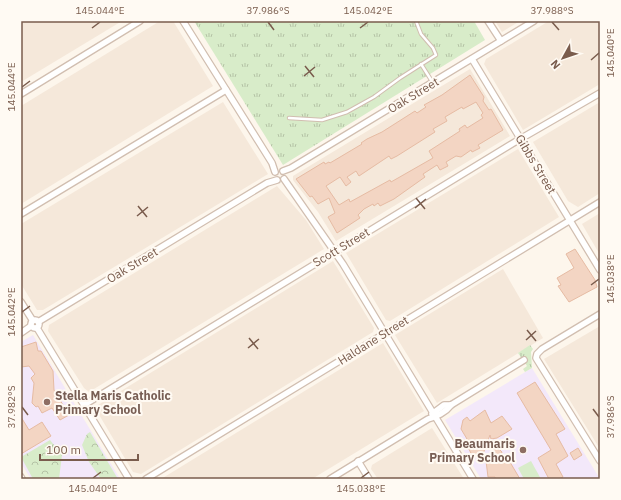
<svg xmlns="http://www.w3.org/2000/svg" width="621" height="500" font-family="'IBM Plex Sans',sans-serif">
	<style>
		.residential { fill: #f5e8da }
		.education { fill: #f3e8fa }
		.grass { fill: #d8ecc9 }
		.forest { fill: url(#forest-crowns) }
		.park { fill: url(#park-tufts) }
		.building { fill: #f3d5c3; stroke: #e6bba3; fill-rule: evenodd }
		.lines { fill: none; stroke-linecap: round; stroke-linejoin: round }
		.lane-casing { stroke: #d1beb0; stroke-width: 4.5 }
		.street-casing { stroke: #d1beb0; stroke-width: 8 }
		.lane { stroke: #fff; stroke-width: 2.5 }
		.street { stroke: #fff; stroke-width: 5.5 }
		.ticks { fill: none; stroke: #7a5c4d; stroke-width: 1.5 }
		.education-dot { fill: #8d6e63; stroke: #fffaf3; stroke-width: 1.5 }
		.labels { text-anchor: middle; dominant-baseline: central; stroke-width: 4; stroke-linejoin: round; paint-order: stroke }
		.street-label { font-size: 12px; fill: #7a5c4d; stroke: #fffaf3 }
		.education-label { font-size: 12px; font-weight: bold; fill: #785e54; stroke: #fffaf3; text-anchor: start }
		.neatline { fill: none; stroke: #7a5c4d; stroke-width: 1.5 }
		.ticks-label { font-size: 10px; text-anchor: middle; fill: #7a5c4d }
	</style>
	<defs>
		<pattern id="forest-crowns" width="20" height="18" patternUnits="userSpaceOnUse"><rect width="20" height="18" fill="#d8ecc9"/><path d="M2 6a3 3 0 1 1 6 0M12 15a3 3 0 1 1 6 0" fill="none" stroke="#b4c2a5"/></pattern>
		<pattern id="park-tufts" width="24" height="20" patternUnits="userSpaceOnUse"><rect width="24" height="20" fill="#d8ecc9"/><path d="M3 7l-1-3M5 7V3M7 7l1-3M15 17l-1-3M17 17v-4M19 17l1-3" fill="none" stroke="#b4c2a5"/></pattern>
	</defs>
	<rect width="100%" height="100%" fill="#fdf6ec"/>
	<g class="residential">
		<path d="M21 21H122L21 82Z"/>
		<path d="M160 21H173L213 86 21 204V106Z"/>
		<path d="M495 21H520L502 32Z"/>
		<path d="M549 21H600V84L523 130 484 64 486 59Z"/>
		<path d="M470 69 510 136 336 241 318 212 293 180V176Z"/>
		<path d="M223 102 268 174 43 310H37L21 284V224Z"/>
		<path d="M600 102V193L578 207 568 201 533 142Z"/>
		<path d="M518 149 559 217 390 321 386 320 346 253Z"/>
		<path d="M277 186 306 220 324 249 89 392 84 388 48 331 49 325Z"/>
		<path d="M600 213V255L582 224Z"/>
		<path d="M333 261 374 328 373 332 141 474 133 472 98 413V405Z"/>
		<path d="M503 269 543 338 437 403 395 335Z"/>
		<path d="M600 326V449L544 359Z"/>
		<path d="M383 343 424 411 312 479H161Z"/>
		<path d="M432 428 464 479H378L371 469 372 465Z"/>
	</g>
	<g class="education">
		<path d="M33 335 120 479H31L21 463V342Z"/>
		<path d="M532 368 600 479H481L445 420Z"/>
	</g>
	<path class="grass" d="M531 461 541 479H524L518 468Z"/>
	<g class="forest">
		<path d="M90 432 118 479H101L89 462 82 445 87 434Z"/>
		<path d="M50 440 62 455 59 479H33L21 457Z"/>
	</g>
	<g class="park">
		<path d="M194 21H474L485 40 283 165Z"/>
		<path d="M530 345 533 349 531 352 532 368 525 372 523 369 527 366 518 353Z"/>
	</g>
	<g class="building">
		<path d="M470 75 484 97 483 101 489 110 491 109 503 130 478 145 480 148 472 152 471 150 461 157 456 156 446 162 448 166 440 170 437 165 423 174 425 177 394 199 380 206 378 203 374 206 373 204 364 209 358 215 360 218 337 233 328 217 335 213 329 198 318 204 312 196 310 197 296 179 324 162 325 164 329 162 330 163 362 144 361 143 367 139 382 132 415 111 417 113 426 107 424 105 442 95ZM476 102 483 113 481 115 483 118 467 128 465 125 459 129 460 131 429 151 433 158 391 182 390 180 350 202 349 199 339 205 326 186 340 177 346 186 351 182 347 177 356 171 359 176 389 156 391 159 397 156 435 132 433 129 447 121 445 117 462 107 463 109Z"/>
		<path d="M575 249 595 280 597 287 569 302 558 286 561 285 557 278 574 268 566 254Z"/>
		<path d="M36 342 38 351H41L53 371 54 390 69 415 60 420 52 408 42 413 38 406 36 407 32 403 34 383 31 378 35 374 29 366 21 367V347Z"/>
		<path d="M535 382 565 429 556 434 568 456 556 464 563 477 559 479H549L538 458 551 450 517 393Z"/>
		<path d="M485 410 491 423 502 416 512 429 497 438 491 439 490 435 483 454 480 456 479 454 473 457 464 440 467 439 461 429 463 420 467 417 470 421Z"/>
		<path d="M21 417 29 430 42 422 51 436 21 454Z"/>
		<path d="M578 448 582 455 574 460 570 453Z"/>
		<path d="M499 449 502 452 499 460 507 457 520 479H495V477H488L486 461H493L492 450Z"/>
	</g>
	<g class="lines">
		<defs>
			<g id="lane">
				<path d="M421 64 433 83"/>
				<path d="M289 118 322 120 347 112 374 97 400 78 436 55 433 48 421 34 416 21"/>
			</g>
			<g id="street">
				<path d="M183 21 272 163 275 172"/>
				<path d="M488 21 501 41"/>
				<path d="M472 59 600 270"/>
				<path d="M21 94 140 21"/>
				<path d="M283 171 291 168 534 21"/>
				<path d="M284 179 343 264 473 479"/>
				<path d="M21 214 226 90"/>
				<path d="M21 302 33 321"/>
				<path d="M600 314 542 349 537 354 536 358 600 461"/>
				<circle cx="35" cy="324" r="4"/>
				<path d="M38 322 267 183 277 180"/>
				<path d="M37 328 129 479"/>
				<path d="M21 333 31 326"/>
				<path d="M84 405 515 142 600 93"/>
				<path d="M432 414 444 405H451L524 360"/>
				<path d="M358 461 369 479"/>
				<path d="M21 477 22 479"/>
				<path d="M146 479 600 202"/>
				<path d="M330 479 428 419C437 416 445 413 451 405"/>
			</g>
		</defs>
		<use href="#lane" class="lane-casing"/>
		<use href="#street" class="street-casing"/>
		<use href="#lane" class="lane"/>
		<use href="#street" class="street"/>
	</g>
	<path class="ticks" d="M268 22 274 30M552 22 559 30M92 28 100 22M360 28 368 22M591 60 599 53M305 66 314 77M304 76 315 67M22 87 30 81M416 198 425 209M138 206 147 217M415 208 426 199M137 216 148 207M591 285 599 279M22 312 30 306M527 330 536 341M249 338 258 349M526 340 536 331M248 348 259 339M22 407 28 415M593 409 599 417M93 478 101 472M361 478 369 472"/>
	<g class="education-dot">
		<circle cx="47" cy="402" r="4"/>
		<circle cx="523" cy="450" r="4"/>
	</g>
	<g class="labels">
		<g class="street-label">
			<text transform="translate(413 95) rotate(-31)">Oak Street</text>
			<text transform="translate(536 164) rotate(59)">Gibbs Street</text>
			<text transform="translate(341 247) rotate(-31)">Scott Street</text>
			<text transform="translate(132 265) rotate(-31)">Oak Street</text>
			<text transform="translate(373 340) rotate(-32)">Haldane Street</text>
		</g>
		<g class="education-label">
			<text x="55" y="395">Stella Maris Catholic<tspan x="55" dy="14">Primary School</tspan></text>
			<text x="515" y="443" text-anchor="end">Beaumaris<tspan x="515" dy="14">Primary School</tspan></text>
		</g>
	</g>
	<rect width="621" height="500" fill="none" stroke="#fffaf3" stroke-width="44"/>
	<g transform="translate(563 58) rotate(230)" stroke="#fffaf3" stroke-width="3" paint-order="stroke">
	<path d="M0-3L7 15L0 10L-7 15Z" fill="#7a5c4d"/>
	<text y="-6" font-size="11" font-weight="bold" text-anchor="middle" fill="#7a5c4d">N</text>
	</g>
	<path d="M40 454v6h98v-6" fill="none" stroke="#7a5c4d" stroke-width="2"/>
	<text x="46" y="454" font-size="12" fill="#7a5c4d" stroke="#fffaf3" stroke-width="3" paint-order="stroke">100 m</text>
	<rect x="22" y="22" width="577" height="456" class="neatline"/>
	<g class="ticks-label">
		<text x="100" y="14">145.044°E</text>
		<text x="268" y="14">37.986°S</text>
		<text x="368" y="14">145.042°E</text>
		<text x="552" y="14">37.988°S</text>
		<text transform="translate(610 53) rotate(-90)" y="4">145.040°E</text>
		<text transform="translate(11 87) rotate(-90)" y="4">145.044°E</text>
		<text transform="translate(610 279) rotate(-90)" y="4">145.038°E</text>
		<text transform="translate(11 312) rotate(-90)" y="4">145.042°E</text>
		<text transform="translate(11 407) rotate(-90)" y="4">37.982°S</text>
		<text transform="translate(610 417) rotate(-90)" y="4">37.986°S</text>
		<text x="93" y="492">145.040°E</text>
		<text x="361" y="492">145.038°E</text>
	</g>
</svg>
